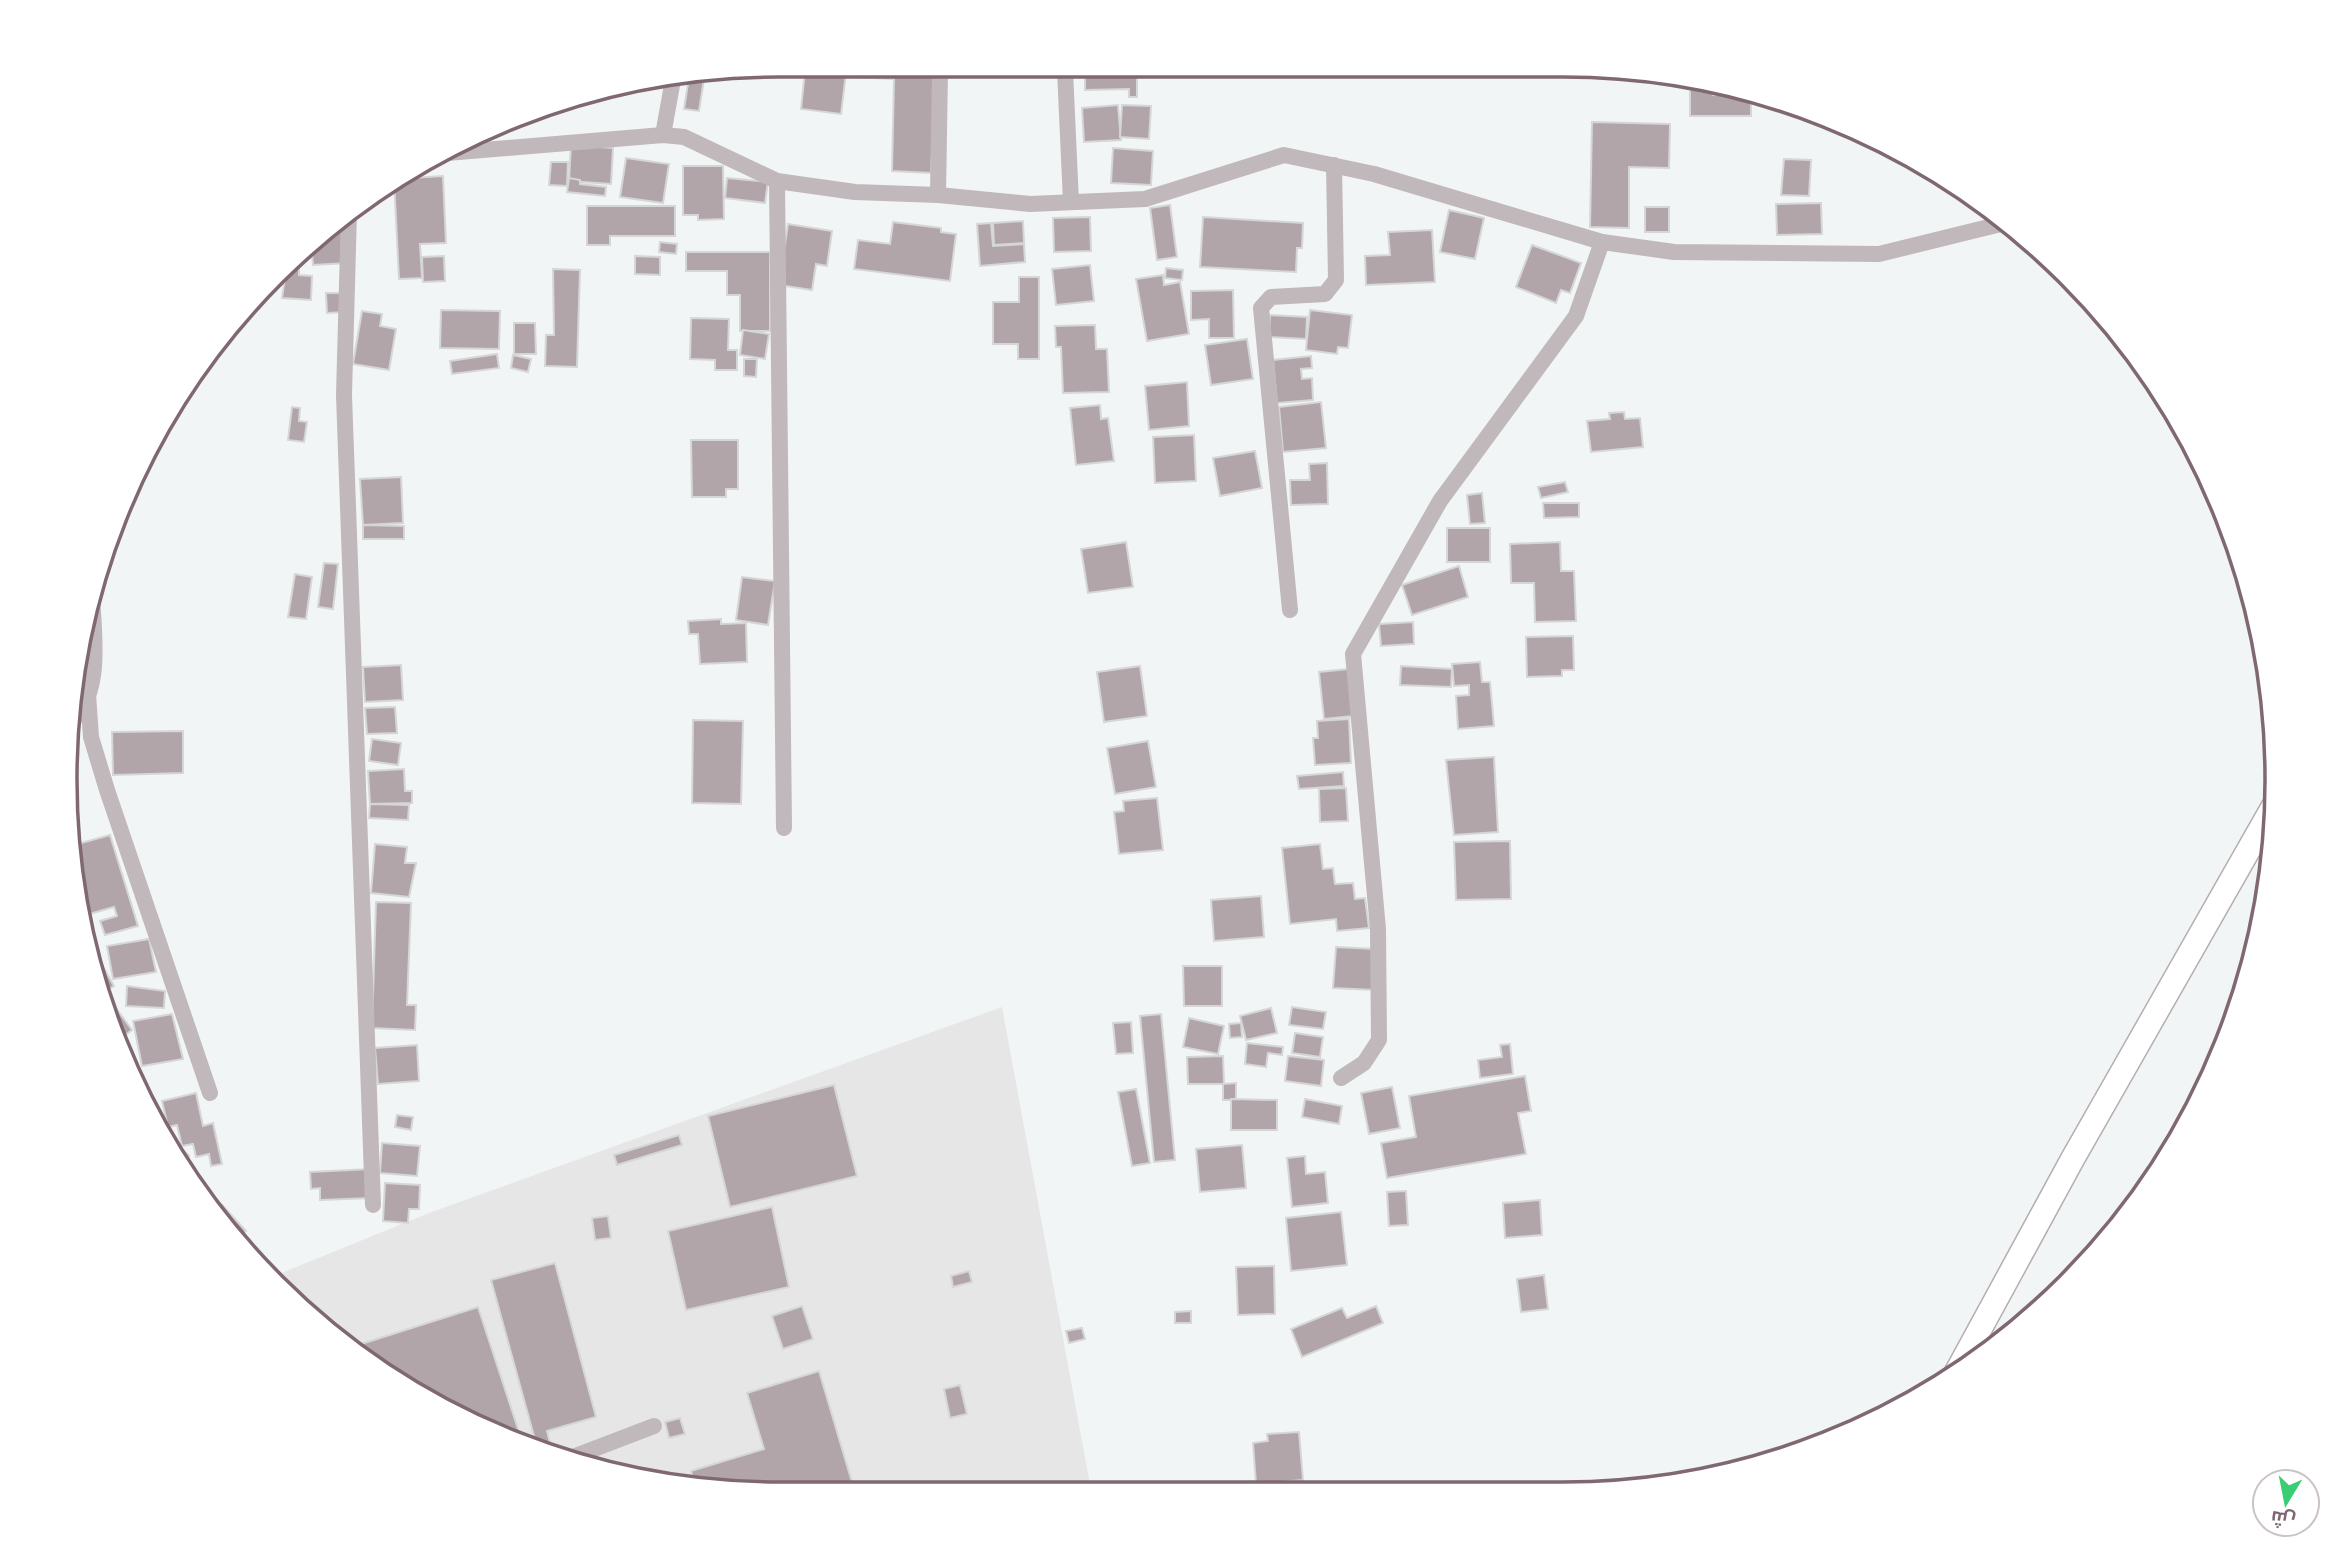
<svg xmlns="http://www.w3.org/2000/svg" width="2342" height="1559" font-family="Mulish,Cairo,sans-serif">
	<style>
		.built { fill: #e6e6e7 }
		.building { fill: #b1a5aa; stroke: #d5d6d7; stroke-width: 2 }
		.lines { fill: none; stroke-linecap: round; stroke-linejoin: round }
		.secondary-casing { stroke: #b7adb1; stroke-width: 26 }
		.street { stroke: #c0b8bb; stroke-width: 16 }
		.secondary { stroke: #fff; stroke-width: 23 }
		.rim { fill: none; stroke: #806872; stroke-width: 3.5 }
	</style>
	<rect width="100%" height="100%" fill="#f2f5f5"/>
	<path class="built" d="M1002 1007 1091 1490 686 1488 550 1456 464 1421 308 1317 286 1293 279 1274 429 1213Z"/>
	<g class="building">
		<path d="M805 71 846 73 841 114 801 109Z"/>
		<path d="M854 71H936L931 173 892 171 894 79 853 77Z"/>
		<path d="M1085 71H1137V97H1129V89L1085 90Z"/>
		<path d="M689 77 704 79 699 111 684 109Z"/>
		<path d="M1690 79 1714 84 1713 95H1726V87L1751 93V116H1690Z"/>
		<path d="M1118 105 1121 140 1084 142 1082 108Z"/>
		<path d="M1122 105 1151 106 1149 139 1120 137Z"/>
		<path d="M1592 122 1670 124 1669 168 1629 167V228L1590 227Z"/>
		<path d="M571 145 613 148 611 184 569 181Z"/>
		<path d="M1113 148 1153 151 1151 185 1111 183Z"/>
		<path d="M626 158 669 164 663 203 620 197Z"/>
		<path d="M1784 159 1811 160 1809 196 1781 195Z"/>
		<path d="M551 162H568L567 186 549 185Z"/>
		<path d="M683 166H723L724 219 698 220V215H683Z"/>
		<path d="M443 176 446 243 420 244 422 278 399 279 394 179Z"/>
		<path d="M569 178 580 180V184L606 187 605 196 567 192Z"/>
		<path d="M727 178 768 182 765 203 725 198Z"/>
		<path d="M1821 203 1822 234 1777 235 1776 204Z"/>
		<path d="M1170 205 1177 257 1157 260 1150 208Z"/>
		<path d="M587 206H675V236H610V245H587Z"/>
		<rect x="1645" y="207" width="24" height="25"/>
		<path d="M1449 210 1484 218 1475 259 1440 252Z"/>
		<path d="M345 214 348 263 313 265 311 240Z"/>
		<path d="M1090 217 1091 251 1054 252 1053 218Z"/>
		<path d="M1203 217 1303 223 1302 248H1297L1296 272 1200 267Z"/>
		<path d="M1023 221 1024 243 994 245 993 223Z"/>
		<path d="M893 222 941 228V232L956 234 950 281 854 269 858 240 890 244Z"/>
		<path d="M991 223 993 246 1024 244 1025 262 980 266 977 224Z"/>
		<path d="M788 224 832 231 827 266 816 264 812 290 779 285Z"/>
		<path d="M1432 230 1435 282 1366 285 1365 256 1390 255 1388 232Z"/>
		<path d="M660 242 677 244 676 254 659 252Z"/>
		<path d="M1532 245 1581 263 1570 293 1561 290 1556 303 1516 287Z"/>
		<path d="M686 252H770V331H740V295H727V271H686Z"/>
		<path d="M444 256 445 281 423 282 422 257Z"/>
		<path d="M635 256 660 257V275L635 274Z"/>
		<path d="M287 265 299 266V275L312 276 311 300 282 298Z"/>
		<path d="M1090 265 1094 301 1056 305 1052 269Z"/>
		<path d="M1166 268 1183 270 1182 280 1165 278Z"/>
		<path d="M553 269 580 270 577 367 545 366 546 335H554Z"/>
		<path d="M1163 275 1164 285 1180 282 1189 334 1147 341 1136 279Z"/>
		<path d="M1019 277H1039V359H1018V344H993V302H1019Z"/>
		<path d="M1233 290 1234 338H1209V319L1191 320V291Z"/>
		<path d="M326 293H343L344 312 327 313Z"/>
		<path d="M441 310 500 311 499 349 440 348Z"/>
		<path d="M1310 310 1352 315 1348 348 1338 347 1337 354 1306 350Z"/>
		<path d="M362 311 382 314 380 326 396 329 389 370 353 364Z"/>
		<path d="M1270 315 1307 317 1306 339 1269 337Z"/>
		<path d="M691 318 729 319 728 350H737V370H715V360L690 359Z"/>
		<path d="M514 323H535L536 354H514Z"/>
		<path d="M1095 325 1096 349H1107L1109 392 1063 393 1061 347H1056L1055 326Z"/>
		<path d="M743 330 769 334 765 359 740 355Z"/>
		<path d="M1247 339 1253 379 1211 385 1205 345Z"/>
		<path d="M497 354 499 368 452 374 450 361Z"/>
		<path d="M513 355 531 359 528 372 511 368Z"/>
		<path d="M1311 356 1312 368 1301 369 1302 379 1312 378 1313 400 1277 403 1273 360Z"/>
		<path d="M744 359H757L756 377 744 376Z"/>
		<path d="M1187 382 1189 426 1149 430 1145 386Z"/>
		<path d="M1321 402 1326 448 1283 452 1279 407Z"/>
		<path d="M1100 405 1101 419 1108 418 1114 461 1076 465 1070 408Z"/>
		<path d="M292 407 300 408 299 421 307 422 304 442 288 440Z"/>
		<path d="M1624 412 1625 419 1640 418 1643 447 1591 452 1587 421 1610 419 1609 413Z"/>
		<path d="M1194 435 1196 481 1155 483 1153 437Z"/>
		<path d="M691 440H738V489H726V497H692Z"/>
		<path d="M1255 451 1262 488 1220 496 1213 458Z"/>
		<path d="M1327 463 1328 504 1291 505 1290 480H1310L1309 464Z"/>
		<path d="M401 477 403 523 363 525 360 479Z"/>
		<path d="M1565 482 1568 492 1541 498 1538 487Z"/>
		<path d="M1482 493 1485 523 1470 524 1467 495Z"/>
		<path d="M1543 503H1579V517L1544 518Z"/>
		<path d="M363 525 404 526V539H363Z"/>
		<rect x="1447" y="528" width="43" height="34"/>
		<path d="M1126 542 1133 587 1088 593 1081 549Z"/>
		<path d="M1560 542 1561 571H1574L1576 621 1535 622 1534 583H1511L1510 544Z"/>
		<path d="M324 563 338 564 333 609 318 607Z"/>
		<path d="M1459 566 1468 597 1412 615 1402 585Z"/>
		<path d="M295 574 312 577 306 619 288 617Z"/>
		<path d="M742 577 775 581 768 625 736 620Z"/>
		<path d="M721 619V624L746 623 747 662 700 664 698 634H689L688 621Z"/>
		<path d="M1413 622 1414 644 1381 646 1379 624Z"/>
		<path d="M1573 636 1574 670H1562V676L1527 677 1526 637Z"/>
		<path d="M78 643 87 645 79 694 72 693Z"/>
		<path d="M1480 662 1482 682H1490L1494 726 1458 729 1456 696 1469 695V685L1454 686 1452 664Z"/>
		<path d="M401 665 403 700 365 702 363 667Z"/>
		<path d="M1140 666 1147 716 1104 722 1097 672Z"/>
		<path d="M1401 666 1452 669 1451 687 1400 685Z"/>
		<path d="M1348 669 1353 716 1324 719 1319 672Z"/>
		<path d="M395 707 397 733 367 734 365 708Z"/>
		<path d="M1349 719 1351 763 1315 765 1313 738H1318L1317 721Z"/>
		<path d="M693 720 743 721 741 804 692 803Z"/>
		<path d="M183 731V773L113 775 112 732Z"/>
		<path d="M372 739 401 743 398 765 369 761Z"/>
		<path d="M1148 741 1156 787 1115 794 1107 748Z"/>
		<path d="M1494 757 1498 832 1454 835 1446 760Z"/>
		<path d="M404 769 405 791H412V803L370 804 368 771Z"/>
		<path d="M1343 772 1344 786 1299 789 1297 776Z"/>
		<path d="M1346 788 1348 821 1320 822 1319 789Z"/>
		<path d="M1157 798 1163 850 1119 854 1114 812 1124 811 1123 801Z"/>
		<path d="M370 804 409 805 408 820 369 818Z"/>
		<path d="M110 835 138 926 105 935 100 921 117 916 114 907 89 914 75 865 74 845Z"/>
		<path d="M1510 841 1511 899 1456 900 1454 842Z"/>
		<path d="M375 844 407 847 405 863H416L409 897 371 893Z"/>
		<path d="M1320 844 1323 869 1333 868 1335 884 1353 883 1355 899 1365 898 1369 928 1337 931 1336 919 1290 924 1282 848Z"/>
		<path d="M1261 896 1264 937 1214 941 1211 900Z"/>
		<path d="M376 902 411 903 407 1005H416L415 1030 372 1028Z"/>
		<path d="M149 939 156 972 113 979 107 946Z"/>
		<path d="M1336 947 1376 949 1374 990 1333 988Z"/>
		<path d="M98 958 114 986 101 994 91 961Z"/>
		<path d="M1183 966H1222V1006H1184Z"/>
		<path d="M127 986 165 991 164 1008 126 1006Z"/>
		<path d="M104 992 132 1030 116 1042 101 993Z"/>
		<path d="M1292 1007 1326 1012 1323 1029 1289 1025Z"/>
		<path d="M1271 1008 1277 1033 1246 1040 1240 1016Z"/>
		<path d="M172 1014 183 1059 142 1066 133 1021Z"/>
		<path d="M1161 1014 1175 1160 1154 1162 1140 1016Z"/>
		<path d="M1189 1018 1224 1026 1218 1054 1183 1047Z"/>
		<path d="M1131 1022 1133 1053 1116 1054 1113 1023Z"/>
		<path d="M1241 1023 1242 1037 1230 1038 1229 1024Z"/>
		<path d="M1295 1033 1323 1037 1320 1057 1292 1053Z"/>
		<path d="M1247 1043 1283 1047 1282 1055 1268 1053 1266 1067 1245 1064Z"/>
		<path d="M1510 1044 1513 1074 1480 1078 1478 1060 1502 1057 1500 1045Z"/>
		<path d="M417 1045 419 1081 378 1084 375 1048Z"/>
		<path d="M1223 1056 1224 1084H1188L1187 1057Z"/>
		<path d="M1288 1056 1324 1060 1321 1086 1285 1081Z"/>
		<path d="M136 1060 152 1110 148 1111 125 1064Z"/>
		<path d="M1525 1076 1531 1111 1518 1113 1526 1154 1387 1178 1381 1143 1416 1137 1409 1096Z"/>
		<path d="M1236 1083V1100H1223V1084Z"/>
		<path d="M834 1085 857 1176 730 1207 708 1116Z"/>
		<path d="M1392 1087 1400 1128 1369 1134 1361 1093Z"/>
		<path d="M1136 1089 1150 1163 1132 1166 1118 1092Z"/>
		<path d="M196 1093 203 1126 213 1123 222 1164 211 1166 209 1154 196 1157 193 1144 182 1146 177 1125 168 1127 162 1101Z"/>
		<path d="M1231 1099 1277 1100V1130H1231Z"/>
		<path d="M1305 1099 1342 1106 1339 1124 1302 1117Z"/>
		<path d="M397 1115 413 1117 411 1130 395 1127Z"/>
		<path d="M162 1129 189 1156 180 1165 157 1130Z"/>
		<path d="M679 1135 682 1145 617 1165 614 1155Z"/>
		<path d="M382 1143 420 1146 417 1176 380 1173Z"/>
		<path d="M1242 1145 1246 1188 1200 1192 1196 1149Z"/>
		<path d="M1305 1156 1306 1174 1325 1172 1328 1203 1292 1207 1287 1158Z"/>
		<path d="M370 1169 371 1198 320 1200V1188L311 1189 310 1172Z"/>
		<path d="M385 1183 420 1185 419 1209H409L408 1223 383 1221Z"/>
		<path d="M1406 1191 1408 1225 1389 1226 1387 1192Z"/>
		<path d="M1540 1200 1542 1235 1505 1238 1503 1203Z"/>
		<path d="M222 1205 246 1231 236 1240 212 1214Z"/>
		<path d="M772 1207 789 1287 686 1310 668 1231Z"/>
		<path d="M1341 1212 1347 1265 1291 1271 1286 1218Z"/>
		<path d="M608 1216 611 1238 595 1240 592 1218Z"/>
		<path d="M555 1263 596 1417 547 1431 550 1443 537 1447 491 1280Z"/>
		<path d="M1274 1266 1275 1314 1238 1315 1236 1267Z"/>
		<path d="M969 1271 972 1282 953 1287 951 1276Z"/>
		<path d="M1544 1275 1548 1309 1521 1312 1517 1279Z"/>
		<path d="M802 1306 813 1339 783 1349 772 1316Z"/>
		<path d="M1376 1306 1383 1323 1302 1357 1291 1329 1342 1308 1347 1318Z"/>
		<path d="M478 1307 520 1435 507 1439 464 1421 360 1351 358 1345Z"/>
		<path d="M1191 1311V1323H1175V1312Z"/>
		<path d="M1082 1328 1085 1339 1069 1343 1066 1331Z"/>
		<path d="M819 1371 854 1489 696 1488 691 1471 764 1449 747 1393Z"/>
		<path d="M960 1385 967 1414 950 1418 944 1389Z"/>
		<path d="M680 1418 685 1434 669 1438 665 1422Z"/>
		<path d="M1299 1432 1303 1480 1256 1484 1253 1443 1268 1441 1267 1434Z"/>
	</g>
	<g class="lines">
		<defs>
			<path id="secondary" d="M1956 1373 2072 1160 2273 807"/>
		</defs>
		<use href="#secondary" class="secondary-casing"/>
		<g class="street">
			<path d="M1065 71 1071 202"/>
			<path d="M663 135 674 74"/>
			<path d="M447 153 663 135 684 137 777 181 855 192 938 195 1030 204 1145 199 1284 155 1374 174 1602 242 1674 252 1879 254 2005 223"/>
			<path d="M777 181 784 828"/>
			<path d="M938 195 940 71"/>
			<path d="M349 211 344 395 373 1205"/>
			<path d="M1290 610 1261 308 1271 297 1325 294 1336 280 1334 165"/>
			<path d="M88 694 91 737 107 790 210 1093"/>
			<path d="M67 725C104 698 94 636 92 597"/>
			<path d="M1341 1078 1364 1063 1379 1040 1378 929 1353 654 1440 501 1576 316 1602 242"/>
			<path d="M565 1460 654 1426"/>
		</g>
		<use href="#secondary" class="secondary"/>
	</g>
	<path d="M0 0H2342V1559H0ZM779 77H1563A702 702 0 0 1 2265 779V780A702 702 0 0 1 1563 1482H779A702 702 0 0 1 77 780V779A702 702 0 0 1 779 77Z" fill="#fff" fill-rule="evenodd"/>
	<path class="rim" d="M779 77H1563A702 702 0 0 1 2265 779V780A702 702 0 0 1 1563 1482H779A702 702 0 0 1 77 780V779A702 702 0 0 1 779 77Z"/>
	<g transform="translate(2286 1503) rotate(190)"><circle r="33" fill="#ffffff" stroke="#ccc3c7" stroke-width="2"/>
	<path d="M0-5L12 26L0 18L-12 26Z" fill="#39ce73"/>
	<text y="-10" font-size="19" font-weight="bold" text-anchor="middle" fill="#806872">ش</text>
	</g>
</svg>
